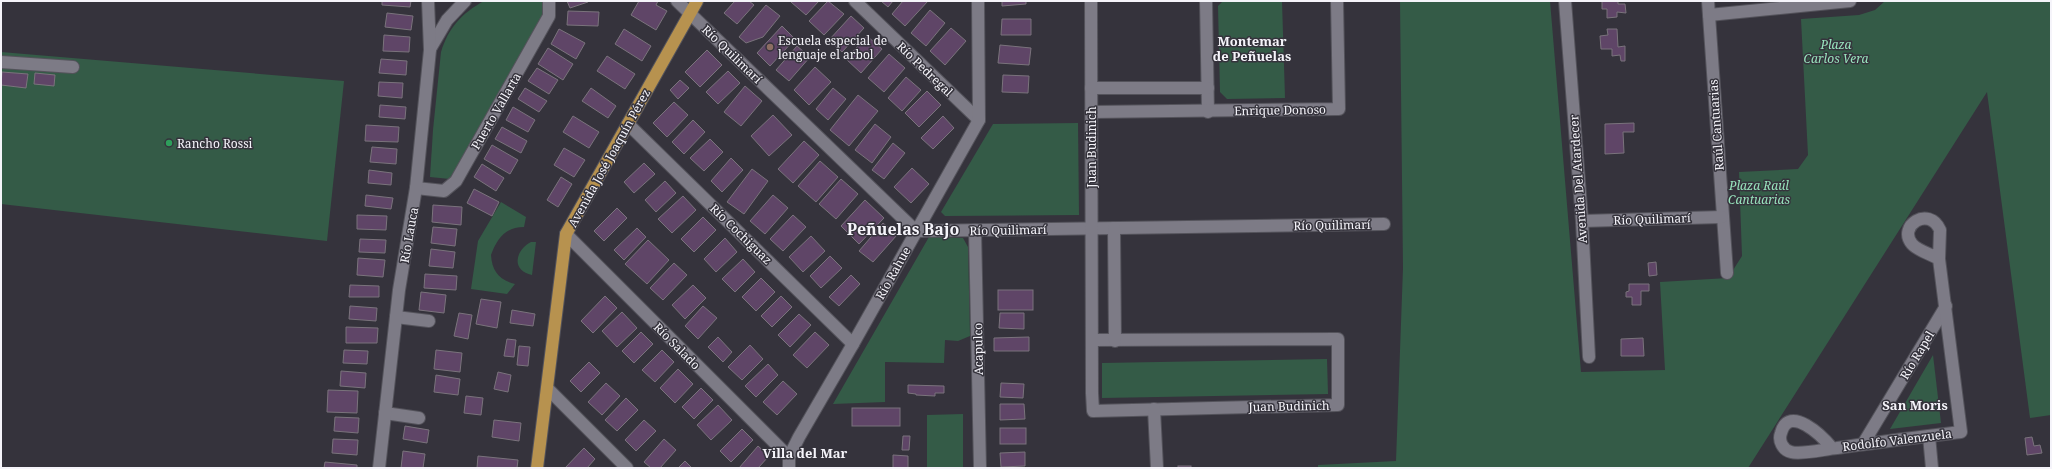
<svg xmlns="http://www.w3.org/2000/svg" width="2052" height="469" font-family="'Noto Serif',serif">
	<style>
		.green { fill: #345b47 }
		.building { fill: #5f4567; stroke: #7a737c }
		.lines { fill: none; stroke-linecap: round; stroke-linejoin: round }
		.minor-casing { stroke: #54535b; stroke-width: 14 }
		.major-casing { stroke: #54535b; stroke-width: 14 }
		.minor { stroke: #7d7b86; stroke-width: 12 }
		.major { stroke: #b7924f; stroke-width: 12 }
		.education-dot { fill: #8d6e63; stroke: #35333c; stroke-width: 1.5 }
		.leisure-dot { fill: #2e9e5b; stroke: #35333c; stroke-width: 1.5 }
		.labels { text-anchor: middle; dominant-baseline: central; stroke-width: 3; stroke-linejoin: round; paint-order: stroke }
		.poi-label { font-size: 12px; fill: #f5f4fa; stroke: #35333c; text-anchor: start }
		.park-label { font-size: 12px; font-style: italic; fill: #98e4bd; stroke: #35333c }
		.street-label { font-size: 12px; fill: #f5f4fa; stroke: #35333c }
		.neighbourhood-label { font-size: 13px; font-weight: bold; fill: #f5f4fa; stroke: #35333c }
		.district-label { font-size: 16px; font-weight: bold; fill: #f5f4fa; stroke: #35333c }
	</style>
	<rect width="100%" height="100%" fill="#35333c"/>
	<g class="green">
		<path d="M484 1H545L548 10 450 179 430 177 433 130 441 52C448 28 462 13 484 1Z"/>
		<path d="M1223 1H1282L1285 98 1227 99 1220 92 1218 6Z"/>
		<path d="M1400 1H1550L1581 372 1665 370 1660 282 1728 278 1742 256 1739 172 1798 169 1808 155 1801 19 1859 15 1875 10 1885 1H2051V415L2030 418 1987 92 1748 468H1318V465L1396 461 1403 268Z"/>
		<path d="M1 52 344 81 327 241 1 204Z"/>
		<path d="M1078 123 1079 215 945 216 941 212 993 124Z"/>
		<path d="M501 202 526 217 524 227C505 227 497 239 491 255 492 271 499 280 515 284L507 294 471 289 478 241Z"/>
		<path d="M929 237 963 238 968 247 970 336 958 341 945 340 944 363 885 362V402L833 404Z"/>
		<path d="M531 242H536L532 275C511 271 515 250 531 242Z"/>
		<path d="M1933 355 1941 423 1890 429Z"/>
		<path d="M1327 359 1328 394 1102 398V363Z"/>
		<path d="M963 414V468H927V415Z"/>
	</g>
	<g class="building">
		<path d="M382 1H411L410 7 382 5Z"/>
		<path d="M567 1H588V2L570 8Z"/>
		<path d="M639 1H658L656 5 667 11 656 30 631 15Z"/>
		<path d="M735 1H749L754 5 737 24 724 13Z"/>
		<path d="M792 1H819L806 15 791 2Z"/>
		<path d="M828 1 844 14 824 35 809 21Z"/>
		<path d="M881 1H893L888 7Z"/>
		<path d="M903 1H928L905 26 892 14Z"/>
		<path d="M1002 1H1026V4L1002 6Z"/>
		<path d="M1602 1H1618V4H1625L1626 13 1617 12V17L1607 18V9H1602Z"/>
		<path d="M766 5 780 16 763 37 746 43 739 37Z"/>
		<path d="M930 10 945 23 926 46 911 33Z"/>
		<path d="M568 11 599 12 598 26 567 25Z"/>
		<path d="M387 13 413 16 411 30 385 27Z"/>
		<path d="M851 16 864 28 842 52 829 40Z"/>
		<path d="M1002 19H1031V35H1001Z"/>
		<path d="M782 26 795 39 770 66 757 53Z"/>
		<path d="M951 28 966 41 945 65 930 51Z"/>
		<path d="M559 29 585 43 576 59 551 44Z"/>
		<path d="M624 29 651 46 642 61 615 44Z"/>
		<path d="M1607 29H1617L1618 47 1625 46V61H1621L1620 55 1612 56V49H1601L1600 36 1608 35Z"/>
		<path d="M384 35 410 37 409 52 383 51Z"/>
		<path d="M867 36 882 49 861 73 846 59Z"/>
		<path d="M1000 45 1031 48 1029 65 998 63Z"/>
		<path d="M797 46 810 57 789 81 776 70Z"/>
		<path d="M548 48 573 64 563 80 538 64Z"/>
		<path d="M707 50 722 65 700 87 685 72Z"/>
		<path d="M889 54 905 68 884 92 868 78Z"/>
		<path d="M607 56 635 74 625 89 597 71Z"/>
		<path d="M381 59 407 61 406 75 379 73Z"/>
		<path d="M815 67 831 82 809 105 794 90Z"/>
		<path d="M537 68 558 80 549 94 528 81Z"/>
		<path d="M728 71 740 83 718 104 706 92Z"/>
		<path d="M2 72 28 74 26 88 1 85Z"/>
		<path d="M35 73 55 75 54 86 34 84Z"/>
		<path d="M1003 75 1029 76 1028 93 1002 92Z"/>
		<path d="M906 77 921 90 902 111 888 98Z"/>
		<path d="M680 80 689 88 678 99 670 90Z"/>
		<path d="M379 82 403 83 402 98 378 96Z"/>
		<path d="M745 86 762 101 741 126 724 112Z"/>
		<path d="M525 88 547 101 539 112 518 99Z"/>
		<path d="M591 88 616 106 608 118 582 101Z"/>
		<path d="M833 88 846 99 828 120 816 109Z"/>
		<path d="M927 91 941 105 919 127 905 113Z"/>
		<path d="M858 95 878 111 849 146 830 130Z"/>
		<path d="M674 102 688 115 667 137 653 123Z"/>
		<path d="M380 105 406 107 405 119 379 117Z"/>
		<path d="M513 107 535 120 528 132 506 120Z"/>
		<path d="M773 115 792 135 769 156 751 136Z"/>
		<path d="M573 116 599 132 589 148 563 132Z"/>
		<path d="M943 116 954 128 933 149 921 138Z"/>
		<path d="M693 120 705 132 684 154 672 142Z"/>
		<path d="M1634 123V132H1623L1624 153 1605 154V124Z"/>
		<path d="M875 124 891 137 872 163 855 150Z"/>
		<path d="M366 125 399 127 398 142 365 141Z"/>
		<path d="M502 127 527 141 521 153 495 139Z"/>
		<path d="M710 139 723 152 704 171 690 158Z"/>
		<path d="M804 141 819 155 793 183 778 169Z"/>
		<path d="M893 143 905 153 884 179 872 170Z"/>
		<path d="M492 145 518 160 510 174 484 159Z"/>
		<path d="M372 147 397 149 396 164 370 162Z"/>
		<path d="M564 148 585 160 574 177 554 165Z"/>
		<path d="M731 158 743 170 722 192 711 181Z"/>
		<path d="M820 161 838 177 816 202 798 186Z"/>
		<path d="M644 163 655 174 634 193 624 182Z"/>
		<path d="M482 164 504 178 496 191 474 177Z"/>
		<path d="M912 168 929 184 911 203 894 187Z"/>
		<path d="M752 169 768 181 744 214 727 202Z"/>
		<path d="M369 170 392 173 391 185 368 183Z"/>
		<path d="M561 177 572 184 558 207 547 200Z"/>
		<path d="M841 179 858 194 836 219 819 204Z"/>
		<path d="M665 181 676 193 656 212 645 200Z"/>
		<path d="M474 189 499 202 492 216 467 203Z"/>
		<path d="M366 195 393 198 391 209 365 206Z"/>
		<path d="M773 195 788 208 765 234 750 221Z"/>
		<path d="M683 196 696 210 672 233 658 219Z"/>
		<path d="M865 200 884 218 859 244 841 226Z"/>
		<path d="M433 205 462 207 461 225 432 222Z"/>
		<path d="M617 208 627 218 604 241 594 231Z"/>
		<path d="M357 215 387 216 386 230 357 229Z"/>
		<path d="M793 215 806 227 783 251 770 239Z"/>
		<path d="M703 217 716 230 694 252 681 239Z"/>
		<path d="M883 223 897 235 873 262 859 251Z"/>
		<path d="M433 227 457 229 455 246 431 243Z"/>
		<path d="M637 228 646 237 624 260 614 250Z"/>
		<path d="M811 236 825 251 803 272 789 257Z"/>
		<path d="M725 238 737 252 716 272 704 259Z"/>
		<path d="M360 239 386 240 385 253 359 252Z"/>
		<path d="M648 240 669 260 647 284 625 264Z"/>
		<path d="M431 249 455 252 453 268 429 266Z"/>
		<path d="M830 256 842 268 821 288 810 276Z"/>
		<path d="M358 258 385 260 383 277 357 275Z"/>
		<path d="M743 259 755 272 735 292 722 279Z"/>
		<path d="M1656 262 1657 275 1649 276 1648 263Z"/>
		<path d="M674 263 687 275 663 300 650 288Z"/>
		<path d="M425 274 457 276 456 290 424 288Z"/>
		<path d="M851 275 860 284 839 306 829 297Z"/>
		<path d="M761 278 775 292 756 311 742 297Z"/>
		<path d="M1629 284H1649V291H1641V305H1632V297H1626V292L1629 291Z"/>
		<path d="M350 285 379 286V297H349Z"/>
		<path d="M693 285 706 298 685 319 672 305Z"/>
		<rect x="998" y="290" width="35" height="20"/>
		<path d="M421 292 446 295 444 313 419 310Z"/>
		<path d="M605 296 617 308 593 333 581 321Z"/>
		<path d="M781 296 792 307 772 327 761 316Z"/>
		<path d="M481 299 501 302 497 328 476 324Z"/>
		<path d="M350 306 377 308 376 321 349 319Z"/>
		<path d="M703 306 717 318 698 339 685 326Z"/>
		<path d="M512 310 535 314 533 326 510 323Z"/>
		<path d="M622 312 637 328 617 347 602 331Z"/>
		<path d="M459 313 472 315 468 339 454 336Z"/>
		<path d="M1000 313H1024V329L999 328Z"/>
		<path d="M799 314 811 325 790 347 778 335Z"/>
		<path d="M346 327 378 328 377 343H346Z"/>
		<path d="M641 332 653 344 634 363 622 351Z"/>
		<path d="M815 332 829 345 807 368 793 355Z"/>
		<path d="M718 337 732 352 723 362 708 347Z"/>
		<path d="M1029 337V351H994V338Z"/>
		<path d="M1643 338 1644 356H1621V339Z"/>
		<path d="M507 339 516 340 514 357 504 356Z"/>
		<path d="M750 345 763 359 742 380 728 367Z"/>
		<path d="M519 346 530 347 528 366 517 365Z"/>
		<path d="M344 350 368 351 367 364 343 363Z"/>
		<path d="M436 350 462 353 460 372 434 369Z"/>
		<path d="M662 350 674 362 655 382 642 370Z"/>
		<path d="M589 362 600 373 581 392 570 381Z"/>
		<path d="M768 364 778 375 756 397 745 386Z"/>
		<path d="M678 369 693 384 675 403 660 388Z"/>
		<path d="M341 371 366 373 365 388 340 386Z"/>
		<path d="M498 372 511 375 508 392 494 389Z"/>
		<path d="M436 375 460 379 458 395 434 392Z"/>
		<path d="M783 381 797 394 777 415 763 402Z"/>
		<path d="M606 383 620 396 602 415 588 402Z"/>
		<path d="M1001 383 1024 384 1023 398 1000 397Z"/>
		<path d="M908 385 944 386V393H935V396L916 395V394L908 393Z"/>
		<path d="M701 388 713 400 694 419 682 407Z"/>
		<path d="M328 390 358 391 357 413 327 412Z"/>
		<path d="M466 396 483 398 481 415 464 413Z"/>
		<path d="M626 398 638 410 617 431 605 420Z"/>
		<path d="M1000 404H1024L1025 419 1000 420Z"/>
		<path d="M718 405 732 420 711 440 697 425Z"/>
		<rect x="852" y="408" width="48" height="18"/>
		<path d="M335 417 359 418 358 433 334 431Z"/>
		<path d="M494 420 521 423 519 441 492 437Z"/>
		<path d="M644 420 656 431 636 451 625 440Z"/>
		<path d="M405 426 429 430 427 443 403 439Z"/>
		<rect x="1000" y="428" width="26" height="16"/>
		<path d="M742 429 753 440 731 462 720 451Z"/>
		<path d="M903 436H910L909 450H902Z"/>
		<path d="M2032 437 2034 446 2040 445 2042 453 2027 455 2025 438Z"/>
		<path d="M333 439 358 440 357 455 332 453Z"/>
		<path d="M664 439 676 450 660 468H651L644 462Z"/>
		<path d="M758 446 769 456 758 468H739Z"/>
		<path d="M584 448 595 459 587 468H565Z"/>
		<path d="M403 451 425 454 423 468H401Z"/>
		<path d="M1025 452V466L1001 467 1000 453Z"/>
		<path d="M893 455 908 456V468H893Z"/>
		<path d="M478 456 518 460 517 468H477Z"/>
		<path d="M685 461 692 468H678Z"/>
		<path d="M325 462 357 465V468H324Z"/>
		<rect x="1178" y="466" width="13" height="2"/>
	</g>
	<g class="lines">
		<defs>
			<g id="minor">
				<path d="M677 1 916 231 1384 224"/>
				<path d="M855 1 979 120"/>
				<path d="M1091 1 1092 393 1093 411 1338 405V339L1092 340"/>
				<path d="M1206 1 1208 112"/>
				<path d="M1565 1 1582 221 1589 357"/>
				<path d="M1708 1 1727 273"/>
				<path d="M1709 15 1850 1"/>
				<path d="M430 49 447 20 465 1"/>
				<path d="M1 62 73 67"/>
				<path d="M1091 88H1208"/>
				<path d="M1091 112 1339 109 1337 1"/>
				<path d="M628 124 853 344"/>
				<path d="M416 188 444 191 456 181 549 16V1"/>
				<path d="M1582 221 1722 217"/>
				<path d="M1114 228 1115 341"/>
				<path d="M975 230 980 468"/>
				<path d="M566 234 789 457"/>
				<path d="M396 317 429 321"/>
				<path d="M548 389 627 468"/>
				<path d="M1154 409 1157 468"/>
				<path d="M385 413 419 418"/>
				<path d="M1929 436 1932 468"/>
				<path d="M1863 444 1946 306"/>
				<path d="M1832 448C1823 437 1789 403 1781 433 1778 441 1783 450 1791 452 1802 455 1825 449 1837 448 1878 442 1920 437 1961 432L1939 259 1940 230C1929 205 1897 226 1912 244 1918 251 1931 254 1939 259"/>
				<path d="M379 468 399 290 416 188 430 50 428 1"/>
				<path d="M789 468V457L799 437 853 344 979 120 978 1"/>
			</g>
			<path id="major" d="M537 468 566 234 697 1"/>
		</defs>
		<use href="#minor" class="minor-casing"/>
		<use href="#major" class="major-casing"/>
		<use href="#minor" class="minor"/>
		<use href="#major" class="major"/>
	</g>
	<circle class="education-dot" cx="770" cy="47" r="4"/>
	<circle class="leisure-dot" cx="169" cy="143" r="4"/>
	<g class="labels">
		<g class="poi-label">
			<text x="778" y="40">Escuela especial de<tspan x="778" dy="14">lenguaje el arbol</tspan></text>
			<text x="177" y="143">Rancho Rossi</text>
		</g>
		<g class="park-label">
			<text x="1836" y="44">Plaza<tspan x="1836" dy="14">Carlos Vera</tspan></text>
			<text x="1759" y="185">Plaza Raúl<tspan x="1759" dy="14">Cantuarias</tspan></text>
		</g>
		<g class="street-label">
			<text transform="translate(732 54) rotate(44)">Río Quilimarí</text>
			<text transform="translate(925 69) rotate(44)">Río Pedregal</text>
			<text transform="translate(1280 110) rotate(-1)">Enrique Donoso</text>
			<text transform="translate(496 111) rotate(-60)">Puerto Vallarta</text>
			<text transform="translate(1716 125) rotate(-94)">Raúl Cantuarias</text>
			<text transform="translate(1091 147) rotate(-90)">Juan Budinich</text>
			<text transform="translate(609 158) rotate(-61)">Avenida José Joaquín Pérez</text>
			<text transform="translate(1578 179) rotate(-94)">Avenida Del Atardecer</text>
			<text transform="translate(1652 219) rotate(-2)">Río Quilimarí</text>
			<text transform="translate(1332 225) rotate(-1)">Río Quilimarí</text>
			<text transform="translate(1008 230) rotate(-1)">Río Quilimarí</text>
			<text transform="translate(741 234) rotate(44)">Río Cochiguaz</text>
			<text transform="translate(409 235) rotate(-80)">Río Lauca</text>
			<text transform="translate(893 273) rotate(-61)">Río Rahue</text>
			<text transform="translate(677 346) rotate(45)">Río Salado</text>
			<text transform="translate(978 349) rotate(-91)">Acapulco</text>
			<text transform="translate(1917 355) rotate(-59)">Río Rapel</text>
			<text transform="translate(1289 406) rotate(-1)">Juan Budinich</text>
			<text transform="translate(1897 440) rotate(-7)">Rodolfo Valenzuela</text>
		</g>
		<g class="neighbourhood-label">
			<text x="1252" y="41">Montemar<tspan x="1252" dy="15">de Peñuelas</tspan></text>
			<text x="1915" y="405">San Moris</text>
			<text x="805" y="453">Villa del Mar</text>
		</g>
		<g class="district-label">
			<text x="903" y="229">Peñuelas Bajo</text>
		</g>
	</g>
	<rect width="2052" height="469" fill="none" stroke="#f5f4fa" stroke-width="4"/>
</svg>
